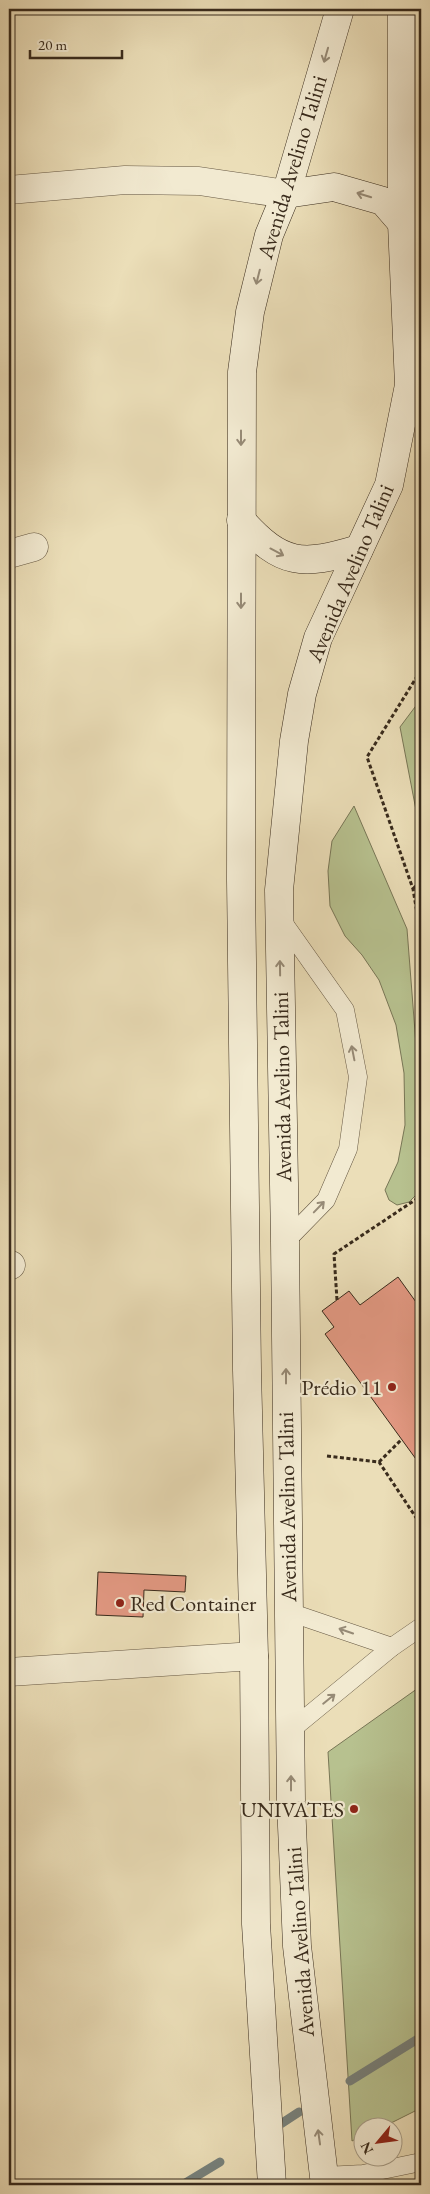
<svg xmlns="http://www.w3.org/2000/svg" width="430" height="2194" font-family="'EB Garamond',serif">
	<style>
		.green { fill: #b7c18f; stroke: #787656 }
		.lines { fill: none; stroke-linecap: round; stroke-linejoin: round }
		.stream { stroke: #76807b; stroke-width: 9 }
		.building { fill: #e39983; stroke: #392b1c }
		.service-casing { stroke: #665843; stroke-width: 19 }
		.minor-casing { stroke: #665843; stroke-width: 29 }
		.secondary-casing { stroke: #392b1c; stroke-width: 29 }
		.path { stroke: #392b1c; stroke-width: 3; stroke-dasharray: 4 2.5; stroke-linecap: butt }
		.service { stroke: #f2ead1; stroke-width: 18 }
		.minor { stroke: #f2ead1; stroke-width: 28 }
		.secondary { stroke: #f2ead1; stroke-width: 28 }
		.oneway { stroke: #968a76 }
		.poi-dot { fill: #8f2418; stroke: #f2ead1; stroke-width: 2 }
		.labels { text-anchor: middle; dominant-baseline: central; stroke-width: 4.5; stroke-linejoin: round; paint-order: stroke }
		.street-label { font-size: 22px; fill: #392b1c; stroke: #f2ead1 }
		.poi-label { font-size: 22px; fill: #392b1c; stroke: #f2ead1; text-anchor: end }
	</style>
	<rect width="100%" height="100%" fill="#ebdeb8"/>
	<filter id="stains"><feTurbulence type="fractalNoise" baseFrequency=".004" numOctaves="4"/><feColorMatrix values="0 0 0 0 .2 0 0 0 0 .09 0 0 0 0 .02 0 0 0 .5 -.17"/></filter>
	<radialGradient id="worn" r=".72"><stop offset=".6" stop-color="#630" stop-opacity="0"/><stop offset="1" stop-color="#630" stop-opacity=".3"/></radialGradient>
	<g class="green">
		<path d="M421 699V836L400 727Z"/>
		<path d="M354 806 407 929 421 1109V1190L409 1202 397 1205 389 1200 385 1190 398 1162 405 1125 404 1073 396 1025 379 980 362 955 345 936 330 906 328 871 332 841Z"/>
		<path d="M421 1686V2108L385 2126H362V2136L352 2141 328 1752Z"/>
	</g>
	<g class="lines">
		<g class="stream">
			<path d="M350 2081 421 2037"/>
			<path d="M273 2129 299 2112"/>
			<path d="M182 2185 220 2162"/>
		</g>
	</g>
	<g class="building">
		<path d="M398 1277 421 1309V1466L325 1334 334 1327 322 1311 349 1291 360 1305Z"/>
		<path d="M98 1572 186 1576 185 1592 144 1590 143 1617 96 1615Z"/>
	</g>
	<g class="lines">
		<defs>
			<g id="service">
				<path d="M280 918 345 1010 358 1077 348 1149 326 1200 285 1242"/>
				<path d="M289 1612 392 1647"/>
				<path d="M291 1730 392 1647 421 1627"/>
				<path d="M325 2176 363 2174 421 2162"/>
			</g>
			<g id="minor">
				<path d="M9 190 125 180 199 181 286 194"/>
				<path d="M9 554 34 547"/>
				<path d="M9 1266 11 1265"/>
				<path d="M9 1672 254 1656"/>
			</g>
			<g id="secondary">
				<path d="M286 194 334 187 383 201 402 223"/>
				<path d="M241 520C282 566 302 566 359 549"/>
				<path d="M272 2185 256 1924 254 1656 247 1370 241 880 242 372 250 312 269 235 286 194 340 9"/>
				<path d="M325 2185 297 1946 291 1802 285 1242 279 890 294 741 302 694 318 638 389 485 409 385 402 223V9"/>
			</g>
		</defs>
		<use href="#service" class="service-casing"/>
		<use href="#minor" class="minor-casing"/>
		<use href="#secondary" class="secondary-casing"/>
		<g class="path">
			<path d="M421 670 367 757 413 889 421 937"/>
			<path d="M413 889 421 880"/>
			<path d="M337 1300 334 1254 421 1196"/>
			<path d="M327 1456 379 1462 421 1525"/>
			<path d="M379 1462 402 1439"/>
		</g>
		<use href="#service" class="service"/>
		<use href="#minor" class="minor"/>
		<use href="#secondary" class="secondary"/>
	</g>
	<defs><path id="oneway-shaft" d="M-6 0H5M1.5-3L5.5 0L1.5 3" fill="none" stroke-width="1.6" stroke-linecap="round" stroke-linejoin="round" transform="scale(1.25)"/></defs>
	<g class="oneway">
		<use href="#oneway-shaft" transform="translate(326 55) rotate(106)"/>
		<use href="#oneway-shaft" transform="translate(364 195) rotate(-163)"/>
		<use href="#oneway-shaft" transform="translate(258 277) rotate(104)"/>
		<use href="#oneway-shaft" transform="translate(241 438) rotate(90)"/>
		<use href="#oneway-shaft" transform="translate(277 552) rotate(28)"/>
		<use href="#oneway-shaft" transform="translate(241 601) rotate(90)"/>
		<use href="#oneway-shaft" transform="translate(280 968) rotate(-91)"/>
		<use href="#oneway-shaft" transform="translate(353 1053) rotate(-101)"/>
		<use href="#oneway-shaft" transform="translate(319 1207) rotate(-46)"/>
		<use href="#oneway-shaft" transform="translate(286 1376) rotate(-90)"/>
		<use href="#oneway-shaft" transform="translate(346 1631) rotate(-161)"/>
		<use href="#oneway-shaft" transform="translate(329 1699) rotate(-39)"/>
		<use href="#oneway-shaft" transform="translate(291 1783) rotate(-90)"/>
		<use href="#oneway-shaft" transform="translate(319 2137) rotate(-98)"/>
	</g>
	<g class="poi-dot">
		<circle cx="392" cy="1387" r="5"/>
		<circle cx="120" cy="1603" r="5"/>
		<circle cx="354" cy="1809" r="5"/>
	</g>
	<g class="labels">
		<g class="street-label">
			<text transform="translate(292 167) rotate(-73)">Avenida Avelino Talini</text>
			<text transform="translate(350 573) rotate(-67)">Avenida Avelino Talini</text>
			<text transform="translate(282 1087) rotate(-91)">Avenida Avelino Talini</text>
			<text transform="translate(287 1507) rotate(-91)">Avenida Avelino Talini</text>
			<text transform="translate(300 1942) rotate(-94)">Avenida Avelino Talini</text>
		</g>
		<g class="poi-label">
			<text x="382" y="1387">Prédio 11</text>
			<text x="130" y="1603" text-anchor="start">Red Container</text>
			<text x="344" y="1809">UNIVATES</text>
		</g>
	</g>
	<rect width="430" height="2194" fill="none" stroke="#ebdeb8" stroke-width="30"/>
	<rect x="10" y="10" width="410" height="2174" fill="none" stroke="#392b1c" stroke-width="2.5"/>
	<rect x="15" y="15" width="400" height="2164" fill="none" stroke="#392b1c"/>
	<g transform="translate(378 2142) rotate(241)"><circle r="24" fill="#f2ead1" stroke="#a89e89"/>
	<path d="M0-4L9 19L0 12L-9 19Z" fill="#8f2418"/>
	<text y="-8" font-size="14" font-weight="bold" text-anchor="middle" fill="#392b1c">N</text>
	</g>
	<path d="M30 50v8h92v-8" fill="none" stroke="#392b1c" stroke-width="2.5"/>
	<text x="38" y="50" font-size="15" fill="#392b1c" stroke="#f2ead1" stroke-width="4" paint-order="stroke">20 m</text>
	<rect width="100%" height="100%" filter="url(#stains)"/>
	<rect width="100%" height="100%" fill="url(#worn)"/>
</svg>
